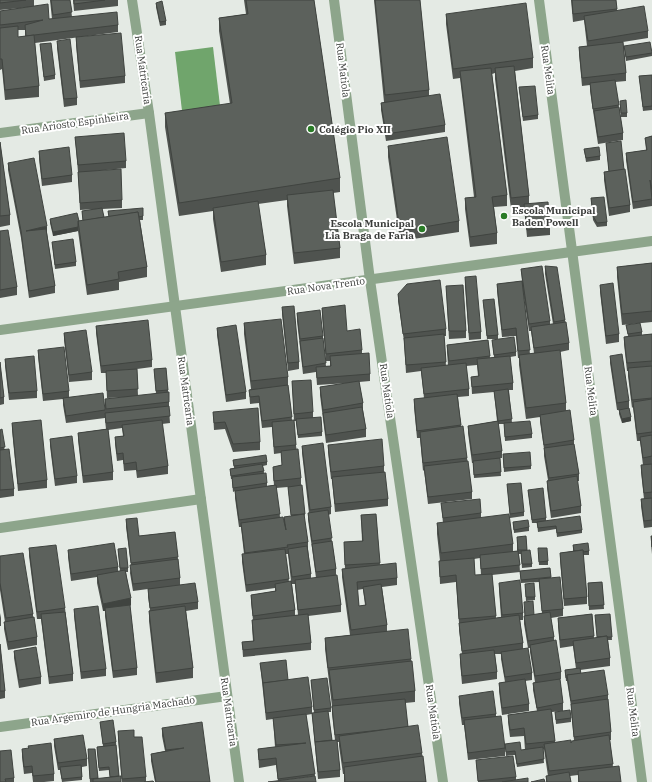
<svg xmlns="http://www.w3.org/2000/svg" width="652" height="782" font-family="'IBM Plex Serif',serif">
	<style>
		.water { fill: #70a56c }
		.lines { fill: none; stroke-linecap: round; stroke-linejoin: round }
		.street { stroke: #8da58b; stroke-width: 10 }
		.wall { fill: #4f534f; fill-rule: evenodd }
		.shaded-wall { fill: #404440 }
		.building { fill: #5c615c; stroke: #404440 }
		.poi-dot { fill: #2a7c27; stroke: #fff; stroke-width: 1.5 }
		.labels { text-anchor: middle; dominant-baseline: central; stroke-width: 4; stroke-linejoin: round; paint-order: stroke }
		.street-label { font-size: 10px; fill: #3a3c3a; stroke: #fff }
		.poi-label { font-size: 10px; font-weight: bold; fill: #3a3c3a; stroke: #fff; text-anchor: start }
	</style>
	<rect width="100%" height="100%" fill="#e4eae4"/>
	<path class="water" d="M213 47 221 114 183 119 175 52Z"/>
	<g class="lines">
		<g class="street">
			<path d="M132 0 149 113 239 782"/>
			<path d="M334 0 370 280 443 782"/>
			<path d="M539 0 642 782"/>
			<path d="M0 133 149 113"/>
			<path d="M0 330 652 241"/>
			<path d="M0 528 201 499"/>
			<path d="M0 727 227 696"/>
		</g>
	</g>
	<g class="wall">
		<path d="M0 0H34V6L49 19H52L50 0H70L72 17 118 25V32L35 43 39 86V97L5 100 2 69 0 70V11L31 7 0 10ZM18 30H25V36L18 37Z"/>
		<path d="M73 0H118V6L74 11Z"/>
		<path d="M244 0H314L340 178V192L333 193 340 248V258L294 264 287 206V200L258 204 266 255V265L221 272 213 219V211L179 216 165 127V113L230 104 219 31V18L246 14Z"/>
		<path d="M374 0H420L429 90V95L445 125V132L386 141 381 110V103L384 102Z"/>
		<path d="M571 0H616L617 10 648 31V38L623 42 626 73V81L615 82 623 133V140L598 144 590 91V85L582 86 579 54V47L587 46 584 20 573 22Z"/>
		<path d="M156 3 166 21V25L160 26 156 7Z"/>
		<path d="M446 14 533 58V68L515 71 529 196V203L550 227V235L527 237 524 207 511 209 495 79V73L492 74 507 195V206L494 207 497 233V244L470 247 465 209V198L474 197 460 78 453 79 446 24Z"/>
		<path d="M76 37 125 76V83L80 88 76 45Z"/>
		<path d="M57 41 77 98V105L64 107 57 48Z"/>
		<path d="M40 44 55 75V79L44 81Z"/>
		<path d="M624 46 652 53V56L626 61Z"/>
		<path d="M652 75V110L643 111 639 76Z"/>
		<path d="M519 87 538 115V119L523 121Z"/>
		<path d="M620 104 627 113V117H621Z"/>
		<path d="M652 136V206L633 209 626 160V153L646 150 645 138Z"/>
		<path d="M75 137 126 161V168L96 171 122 200V208L102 209 104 217H109L108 211 143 216V220H140L147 267V277L119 282V290L87 295 78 231 53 236 50 223V219L79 221H83L82 211 96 209 80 210 78 172Z"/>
		<path d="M0 142 10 215V225L0 227Z"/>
		<path d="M606 143 624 170 630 205V212L609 216 604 180V172H609Z"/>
		<path d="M388 146 459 221V232L400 241 388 157Z"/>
		<path d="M584 149 600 156V160L586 162Z"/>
		<path d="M39 151 72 175V182L42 186 39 159Z"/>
		<path d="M8 163 47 233 55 286V293L29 298 21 238 8 170Z"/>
		<path d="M591 198 607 222V226L597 227 593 220Z"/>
		<path d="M0 231 17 287V295L0 298Z"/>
		<path d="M52 242 76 262V266L55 269Z"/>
		<path d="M652 263V322L622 325 617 277V267Z"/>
		<path d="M545 266 565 320 569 343V350L560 352 566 403V411L574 440V445L579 474V481H577L581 506V513L551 518 547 488V481L548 480 544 456V449L540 422V417L526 419 519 365V358H518L516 336 502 337 497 291V284L522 281 521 269 550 321V325L553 324 545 274ZM522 285 529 331H531L534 353 530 354Z"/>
		<path d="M465 277 481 332V339L469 340 465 285Z"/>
		<path d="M600 285 619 334V342L606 344 600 292Z"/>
		<path d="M446 286 466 331V338L449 339Z"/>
		<path d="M398 294 446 329V336H444L446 366 448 365 447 352V345L488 340 490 358 494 357 492 340 516 352V356L510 357 513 383V390H509L512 423 532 434V438L505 441 504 424H498L502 451V458H500L501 476 474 478 473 463H472L468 433V426L497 421 494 392 472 394 471 377 478 376 477 365 466 366 469 389V396L458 397 461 427 467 458 472 492V499L428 504 424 470 423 471 420 438H417L414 407V399L424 398 421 371 406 373 404 341 398 301Z"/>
		<path d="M483 300 498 335V339H487Z"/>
		<path d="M282 307 299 362V369L288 371 282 314Z"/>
		<path d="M322 308 347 331 362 350V354L370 374V381L359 382 363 403V410L366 429V437L326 443 320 395V387L349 383 317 385 316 372 303 374 297 321V313L323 336V342L326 366H330V361H326L322 315Z"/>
		<path d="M244 323 288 377V385L292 420 301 478V485L305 514 304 517 308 542V549L311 574V578H316L312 548 308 520V513H309L302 453V446L331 507V514L328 515 336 569V575L341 605V612L308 616 311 643V650L243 657 242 642 253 641 252 627V620H253L251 602V595L275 591V588L246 592 242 562V554H244L241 527H239L235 498V491L233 492 232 479H231L230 469 234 468 233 460 267 462V465L263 466 264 473 267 483V486L274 485 273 474V467L282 465 281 453 274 454 272 427 262 428 259 403 250 404 249 390 251 389 244 334ZM288 487 291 516 284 517V521L280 517 276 488ZM285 554H288L291 581 289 582ZM292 584H295L298 615H295V610Z"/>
		<path d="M626 325 642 332V335L652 334V527L644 528 641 506V499H644L641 472V465H643L640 441H637L633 407 632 408 628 376V371H627L624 344V337L628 336Z"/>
		<path d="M96 326 152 360V367L137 369 138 396 156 394 154 369 166 368 169 402V409L170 423 162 424 168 466V474L137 478 136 470 124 471 123 460 117 461 115 444V437L123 436 122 428 108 430 113 472V480L83 483 78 440V433L106 429 105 420V399L129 397 107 398 106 373H101L96 333Z"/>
		<path d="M217 328 246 392V399L226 402 217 335Z"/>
		<path d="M64 333 92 372V380L69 382 64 340Z"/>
		<path d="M38 350 69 391V397L105 410V418L66 423 63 405V399L43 401 38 357Z"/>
		<path d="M610 356 629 401V408L631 421 622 423 619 414V410H617L610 363Z"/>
		<path d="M5 359 37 391V398L9 400 5 366Z"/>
		<path d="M0 362 4 397V404L0 405Z"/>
		<path d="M292 381 313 412V417L322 432V436L298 438 296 421H294Z"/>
		<path d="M213 412 260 442V450L233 452 225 429 214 430Z"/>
		<path d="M12 423 47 480V488L18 491 12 430Z"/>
		<path d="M0 430 14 489V496L0 498Z"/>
		<path d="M50 439 77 476V483L55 486 50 446Z"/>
		<path d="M328 445 384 466V472L388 499V506L335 512 332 479H331L328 452Z"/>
		<path d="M503 454 531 466V469L504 472Z"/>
		<path d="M507 484 524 512V516L510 518Z"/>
		<path d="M528 490 546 518V521L582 530V533L557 537 556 529 538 532 537 523H532Z"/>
		<path d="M441 503 481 513V518L513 544V551H517V540L526 536 527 550 532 564V567L522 568 521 554H519L520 572 492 575 496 618 501 617 499 590V583L523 613V620H520L523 643V649L532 673V680L525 681 529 704V711L502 715 499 691V683L505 682 501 659V654H495L497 672V679L462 684 460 662V654H462L459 630V623L456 582 440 584 439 561H440L437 534V523H443ZM480 558 481 575H475L474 559Z"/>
		<path d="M376 514 380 565 397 578V585L382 587 387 625V631L411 659 415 691V702L405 703 408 727 422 753 426 782H344V774H343L339 746V742H337L340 770V777L318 779 312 714 306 715 315 776 278 781 276 765 259 768 258 749 275 747 273 719 266 720 260 663 288 680 312 707V713H314L311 680 331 708V712H328L332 740H335L332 714V706L325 649V638L350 635 342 577V569H345L344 542 362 541 361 515ZM363 589 365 605 359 606 357 590Z"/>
		<path d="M126 519 139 536 175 532 180 578V585L198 602V609L186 611 193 668V678L156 683 149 621V611L150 610 148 597V589L133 591 130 573 131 565 126 527Z"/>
		<path d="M513 522 529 527V531L514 533Z"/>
		<path d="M651 536H652V554L651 544Z"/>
		<path d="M573 545 589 551V555H583L587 597V604L564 606 560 560V553L573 551Z"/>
		<path d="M29 548 65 608 73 674V681L49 684 41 619H37L29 556Z"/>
		<path d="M118 549 128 568V572H126L131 605 130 606 137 668V675L113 678 105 616V611H103L97 583V577L71 581 68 557V550L118 567V571H120Z"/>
		<path d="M538 552 548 561V565H539Z"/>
		<path d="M0 556 33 614V617L37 637V645L8 650 4 629V622H5L0 590Z"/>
		<path d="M550 568 551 578 563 609V616L551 618 554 637V641L561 672V679H560L563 703V711L552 712 555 742 571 743 574 740 571 711V706L567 681H566L565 670 576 669 573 646 560 648 558 626V618L592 614 594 638H597L610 614 612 640H608L610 658V666L580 670 581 674 608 695V702L611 732V740H610L613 767 621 782H578V775L570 776 571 782H546V776H548L544 749 543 750 544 763 517 767 515 755 506 756 505 744 521 750H525L524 736 510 737 508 722V715L537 711 533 690V683L535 682 530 652V648H528L524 624V616H525L524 606 534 615 542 613 539 582 521 583 520 571Z"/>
		<path d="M602 582 604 609 589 610 588 583Z"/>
		<path d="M525 584 535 597V600L526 601Z"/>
		<path d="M74 609 106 669V676L81 679 74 616Z"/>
		<path d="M0 613 1 618V626H0Z"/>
		<path d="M0 644 5 691V698L0 699Z"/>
		<path d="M14 651 41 677V684L19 688 14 658Z"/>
		<path d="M459 696 496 714V716L505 748V756L468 760 464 725H462L459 703Z"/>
		<path d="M555 712 571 718V722L556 724Z"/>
		<path d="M100 722 116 742 119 776 121 782H90L88 749H95L98 779 110 777 109 770 99 771 97 747 103 746Z"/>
		<path d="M162 728 210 782H155L151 761V754L165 751 162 736Z"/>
		<path d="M118 731 134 737 146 777V782H154H122L118 739Z"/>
		<path d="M54 739 87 759V766L82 767V780L62 782 60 770H58L54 746Z"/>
		<path d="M28 746 54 774V781L44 782H33L32 773 24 774 22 757V749H28Z"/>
		<path d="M0 751 14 778V782H0Z"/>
		<path d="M476 760 516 777V780L528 782H478Z"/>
	</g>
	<g class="shaded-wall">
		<path d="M47 226V233L26 238V231Z"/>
		<path d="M78 227V231L53 236V232Z"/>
		<path d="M631 417V421L622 423V419Z"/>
		<path d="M131 598V605L103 611V604Z"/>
	</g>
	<g class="building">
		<path d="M0 0H26L0 3Z"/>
		<path d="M51 0H70L72 12 53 15Z"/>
		<path d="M74 0H105L74 4Z"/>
		<path d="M246 0H314L340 178 179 203 165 113 232 103 219 18 248 14Z"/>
		<path d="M375 0H420L429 90 385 95Z"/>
		<path d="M572 0H616L617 9 573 14Z"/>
		<path d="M162 1 166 21 160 22 156 3Z"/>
		<path d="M526 3 533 58 453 69 446 14Z"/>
		<path d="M48 4 49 19 117 12 118 25 26 36 25 25 43 20 0 25V11Z"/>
		<path d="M644 6 648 31 588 41 584 16Z"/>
		<path d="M18 26V37L34 35 39 86 5 90 2 59H0V28Z"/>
		<path d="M121 33 125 76 80 81 76 37Z"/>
		<path d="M70 39 77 98 64 99 57 41Z"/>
		<path d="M623 42 626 73 582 78 579 47Z"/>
		<path d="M650 42 652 53 626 57 624 46Z"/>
		<path d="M51 43 55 75 44 77 40 44Z"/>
		<path d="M514 66 529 196 511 198 495 68Z"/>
		<path d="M491 68 507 195 492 197 497 233 470 237 465 198 476 197 460 71Z"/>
		<path d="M652 75V106L643 107 639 76Z"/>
		<path d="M615 80 619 105 593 109 590 83Z"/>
		<path d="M535 86 538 115 523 117 519 87Z"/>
		<path d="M440 94 445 125 386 134 381 103Z"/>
		<path d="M626 100 627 113H621L620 101Z"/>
		<path d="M619 107 623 133 598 137 594 111Z"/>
		<path d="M124 133 126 161 78 165 75 137Z"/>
		<path d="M652 136V190L650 180 652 199 633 202 626 153 647 150 645 138Z"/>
		<path d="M447 137 459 221 400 231 388 146Z"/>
		<path d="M621 141 624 170 609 172 606 143Z"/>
		<path d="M0 142 10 215 0 216Z"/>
		<path d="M69 147 72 175 42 179 39 151Z"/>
		<path d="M599 147 600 156 586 158 584 149Z"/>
		<path d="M34 158 47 226 26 231 46 229 55 286 29 291 21 231 8 163Z"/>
		<path d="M121 169 122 200 80 203 78 172Z"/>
		<path d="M625 169 630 205 609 208 604 172Z"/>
		<path d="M333 190 340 248 294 253 287 195Z"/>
		<path d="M604 197 607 222 597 223 593 216 591 198Z"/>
		<path d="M258 201 266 255 221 262 213 208Z"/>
		<path d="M548 202 550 227 527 230 524 204Z"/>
		<path d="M102 208 104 217 83 221 82 211Z"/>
		<path d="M143 208V216L139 217 138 212 109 217 108 211Z"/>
		<path d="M138 212 147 267 118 272 119 279 87 285 78 221Z"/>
		<path d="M77 213 79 221H78V227L53 232 50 219Z"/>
		<path d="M8 230 17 287 0 290V231Z"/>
		<path d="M73 239 76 262 55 265 52 242Z"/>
		<path d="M652 263V311L622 314 617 267Z"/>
		<path d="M542 266 550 321 529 324 521 269Z"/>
		<path d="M545 266 557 267 565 320 554 322Z"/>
		<path d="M476 276 481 332 469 333 465 277Z"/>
		<path d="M440 280 446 329 403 334 398 294 407 284Z"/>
		<path d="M522 281 530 350 518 351 516 328 502 330 497 284Z"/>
		<path d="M613 283 619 334 606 336 600 285Z"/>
		<path d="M463 285 466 331H449L446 286Z"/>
		<path d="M494 299 498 335 487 336 483 300Z"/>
		<path d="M345 305 347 331 360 329 362 350 326 354 322 308Z"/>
		<path d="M294 306 299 362 288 363 282 307Z"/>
		<path d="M320 310 323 336 300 339 297 313Z"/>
		<path d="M281 319 288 377 251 381 244 323Z"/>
		<path d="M148 320 152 360 101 366 96 326Z"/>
		<path d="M566 322 569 343 534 348 531 327Z"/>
		<path d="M640 323 642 332 628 334 626 325Z"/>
		<path d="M236 325 246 392 226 395 217 328Z"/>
		<path d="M86 330 92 372 69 375 64 333Z"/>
		<path d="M444 334 446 362 406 365 404 338Z"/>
		<path d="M652 334V361L627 363 624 337Z"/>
		<path d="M514 337 516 352 494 355 492 340Z"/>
		<path d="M323 338 326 363 303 367 300 341Z"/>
		<path d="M488 340 490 356 449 361 447 345Z"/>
		<path d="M64 347 69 391 43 394 38 350Z"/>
		<path d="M560 350 566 403 526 408 519 355Z"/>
		<path d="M369 353 370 374 317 378 316 367 331 366 330 356Z"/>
		<path d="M622 354 629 401 617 403 610 356Z"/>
		<path d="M34 356 37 391 9 393 5 359Z"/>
		<path d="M510 356 513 383 472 387 471 377 479 376 477 359Z"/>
		<path d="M0 362 4 397 0 398Z"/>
		<path d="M466 363 469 389 424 394 421 368Z"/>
		<path d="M652 366V398L632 400 628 368Z"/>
		<path d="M166 368 168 390 156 391 154 369Z"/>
		<path d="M137 369 138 389 107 391 106 371Z"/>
		<path d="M311 380 313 412 294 414 292 381Z"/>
		<path d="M359 381 363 403 323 410 320 387Z"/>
		<path d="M288 385 292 417 262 421 259 396 250 397 249 390Z"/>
		<path d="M508 389 512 419 498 421 494 391Z"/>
		<path d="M169 392V402L106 409 105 399Z"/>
		<path d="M103 393 105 410 66 416 63 398Z"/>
		<path d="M457 394 461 425 417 431 414 399Z"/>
		<path d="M652 399V432L637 434 633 402Z"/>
		<path d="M169 406 170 416 106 423 105 413Z"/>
		<path d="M362 407 366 429 326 435 323 413Z"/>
		<path d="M258 408 260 442 233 444 225 422 214 423 213 412Z"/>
		<path d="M629 408 631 417 622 419 619 410Z"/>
		<path d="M570 410 574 440 544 445 540 415Z"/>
		<path d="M321 417 322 432 298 435 296 419Z"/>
		<path d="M41 420 47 480 18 484 12 423Z"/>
		<path d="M162 420 168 466 137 471 136 462 124 464 123 453 117 454 115 437 124 436 122 425Z"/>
		<path d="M294 420 296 445 274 447 272 422Z"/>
		<path d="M498 421 502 451 472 455 468 426Z"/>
		<path d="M530 421 532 434 505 437 504 423Z"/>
		<path d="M463 426 467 458 423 463 420 432Z"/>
		<path d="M2 429 5 447 0 448V430Z"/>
		<path d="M108 429 113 472 83 476 78 433Z"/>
		<path d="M652 435V456L643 458 640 437Z"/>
		<path d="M72 436 77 476 55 479 50 439Z"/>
		<path d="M382 439 384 466 331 472 328 445Z"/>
		<path d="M323 443 331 507 310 510 302 446Z"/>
		<path d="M574 444 579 474 549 478 544 448Z"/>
		<path d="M9 449 14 489 0 490V450Z"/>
		<path d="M298 449 301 478 274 481 273 467 282 465 281 451Z"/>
		<path d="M530 452 531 466 504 468 503 454Z"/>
		<path d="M266 455 267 462 234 466 233 460Z"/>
		<path d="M500 458 501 472 474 475 473 461Z"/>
		<path d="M468 461 472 492 428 497 424 466Z"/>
		<path d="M262 464 264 471 231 476 230 469Z"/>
		<path d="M652 464V492L644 493 641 465Z"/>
		<path d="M385 472 388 499 335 504 332 477Z"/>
		<path d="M266 473 267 483 233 488 232 477Z"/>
		<path d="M577 476 581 506 551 511 547 481Z"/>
		<path d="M521 483 524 512 510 514 507 484Z"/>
		<path d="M276 485 280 514 239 520 235 491Z"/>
		<path d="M302 485 305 514 291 515 288 487Z"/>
		<path d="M543 488 546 518 532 520 528 490Z"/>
		<path d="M652 498V520L644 521 641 499Z"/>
		<path d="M480 499 481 513 443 518 441 503Z"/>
		<path d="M328 510 332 538 312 541 308 513Z"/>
		<path d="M304 514 308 542 287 545 288 547 245 553 241 523 283 517 286 530 284 517Z"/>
		<path d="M376 514 380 563 345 565 344 542 363 541 361 515Z"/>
		<path d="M509 514 513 544 441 553 437 523Z"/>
		<path d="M580 516 582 530 557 533 556 526 538 528 537 522Z"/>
		<path d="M137 518 139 536 175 532 178 557 131 563 126 519Z"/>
		<path d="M528 520 529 527 514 530 513 522Z"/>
		<path d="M526 536 527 550H518L517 537Z"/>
		<path d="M651 536H652V547Z"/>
		<path d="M332 541 336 569 316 572 312 544Z"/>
		<path d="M114 543 118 567 71 574 68 550Z"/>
		<path d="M588 543 589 551 583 552V550L574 551 573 545Z"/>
		<path d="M56 545 65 608 37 612 29 548Z"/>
		<path d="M307 546 311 574 292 577 288 549Z"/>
		<path d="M126 548 128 568H120L118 549Z"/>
		<path d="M538 548H547L548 561 539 562Z"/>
		<path d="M285 549 289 579 246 585 242 554Z"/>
		<path d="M530 550 532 564H522L521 551Z"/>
		<path d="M583 550 587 597 564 599 560 553Z"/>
		<path d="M518 551 520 565 481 569 480 555Z"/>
		<path d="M23 553 33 614 6 618 0 583V556Z"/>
		<path d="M474 558 475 575 492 574 496 616 459 619 456 575 440 577 439 561Z"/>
		<path d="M178 559 180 578 133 584 130 565Z"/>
		<path d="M396 563 397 578 357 582 359 606 366 605 363 587 381 584 387 625 351 630 342 569Z"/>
		<path d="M550 568 551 577 521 580 520 571Z"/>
		<path d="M125 570 131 598 103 604 97 575Z"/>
		<path d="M337 575 341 605 298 610 295 580Z"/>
		<path d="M560 577 563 609 542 611 539 579Z"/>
		<path d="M520 580 523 613 502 615 499 583Z"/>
		<path d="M291 581 295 610 253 616 251 595 276 591 275 584Z"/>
		<path d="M602 582 604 605 589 606 588 583Z"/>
		<path d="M195 583 198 602 150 608 148 589Z"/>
		<path d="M534 583 535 597H526L525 584Z"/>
		<path d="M533 601 534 615 525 616 524 602Z"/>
		<path d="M130 605 137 668 113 671 105 608Z"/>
		<path d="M98 606 106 669 81 672 74 609Z"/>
		<path d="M185 606 193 668 156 673 149 611Z"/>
		<path d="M65 612 73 674 49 677 41 614Z"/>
		<path d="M550 612 554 637 528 641 524 616Z"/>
		<path d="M308 614 311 643 243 650 242 642 254 641 252 620Z"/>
		<path d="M592 614 594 636 560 640 558 618Z"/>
		<path d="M610 614 612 637H607V636L597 637 595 615Z"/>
		<path d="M519 615 523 643 462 651 459 623Z"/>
		<path d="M34 617 37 637 8 642 4 622Z"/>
		<path d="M408 629 411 659 328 668 325 638Z"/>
		<path d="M607 636 610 658 576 663 573 641Z"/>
		<path d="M556 640 561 672 535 676 530 645Z"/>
		<path d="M0 644 5 691H0Z"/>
		<path d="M36 647 41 677 19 680 14 651Z"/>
		<path d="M528 648 532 673 505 677 501 652Z"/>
		<path d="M494 650 497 672 462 676 460 654Z"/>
		<path d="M286 660 288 680 263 683 260 663Z"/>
		<path d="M412 661 415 691 333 700 329 670Z"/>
		<path d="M580 668 581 674 567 675V678H566L565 670Z"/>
		<path d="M604 670 608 695 571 701 567 675Z"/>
		<path d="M308 677 312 707 266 713 263 683Z"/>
		<path d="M327 678 331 708 314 710 311 680Z"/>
		<path d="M525 679 529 704 502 708 499 683Z"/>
		<path d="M560 679 563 703 537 708 533 683Z"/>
		<path d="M493 691 496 714 462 718 459 696Z"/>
		<path d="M405 699 408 727 335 735 332 706Z"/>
		<path d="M608 699 611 732 574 737 571 704Z"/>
		<path d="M551 709 555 741 526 744 524 728 510 730 508 715Z"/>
		<path d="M570 710 571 718 556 720 555 712Z"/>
		<path d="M328 711 332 740 315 742 312 713Z"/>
		<path d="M306 714 315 774 278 779 276 758 259 760 258 749 306 743 276 745 273 718Z"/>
		<path d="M501 716 505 748 468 753 464 720Z"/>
		<path d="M113 720 116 742 103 744 100 722Z"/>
		<path d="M202 722 210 782H156L151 754 184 748 166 750 162 728Z"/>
		<path d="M418 725 422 753 343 763 339 736Z"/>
		<path d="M134 730V737H142L146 777 122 779 118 731Z"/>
		<path d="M83 735 87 759 58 763 54 739Z"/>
		<path d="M609 735 613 764 549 771 544 744 571 740V743L572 741Z"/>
		<path d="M337 740 340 770 318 772 315 742Z"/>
		<path d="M520 742 521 750 543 747 544 759 517 764 515 751 506 752 505 744Z"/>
		<path d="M51 743 54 774 33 776 32 766 24 767 22 749 29 748 28 746Z"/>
		<path d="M116 745 119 776 110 777 109 767 99 768 97 747Z"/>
		<path d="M88 749H95L98 778 90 779Z"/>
		<path d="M11 750 14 778 5 779 6 782H0V751Z"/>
		<path d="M423 756 426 782H345L344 767Z"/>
		<path d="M513 756 516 777 478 781 476 760Z"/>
		<path d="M81 765 82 777 62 779 60 767Z"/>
		<path d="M619 766 621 782H579L578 771Z"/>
		<path d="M569 772 571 782H547L546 776Z"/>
		<path d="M121 776V782H93V779Z"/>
		<path d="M315 776 316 782H268Z"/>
		<path d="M528 778V782H502Z"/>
		<path d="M544 779 545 782H531Z"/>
		<path d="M153 781 154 782H144Z"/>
	</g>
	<g class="poi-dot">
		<circle cx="311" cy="129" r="4"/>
		<circle cx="504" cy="216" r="4"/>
		<circle cx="422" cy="229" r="4"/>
	</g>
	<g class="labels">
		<g class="street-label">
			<text transform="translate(143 70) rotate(82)">Rua Matricaria</text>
			<text transform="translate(343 70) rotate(83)">Rua Matiola</text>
			<text transform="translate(548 70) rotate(82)">Rua Melita</text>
			<text transform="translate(75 123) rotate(-8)">Rua Ariosto Espinheira</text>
			<text transform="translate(326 286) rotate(-8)">Rua Nova Trento</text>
			<text transform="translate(186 391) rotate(82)">Rua Matricaria</text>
			<text transform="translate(387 391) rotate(82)">Rua Matiola</text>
			<text transform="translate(591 391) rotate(83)">Rua Melita</text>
			<text transform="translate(113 711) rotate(-8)">Rua Argemiro de Hungria Machado</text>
			<text transform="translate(229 712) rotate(82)">Rua Matricaria</text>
			<text transform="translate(433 712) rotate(82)">Rua Matiola</text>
			<text transform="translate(633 712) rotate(83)">Rua Melita</text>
		</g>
		<g class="poi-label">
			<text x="319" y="129">Colégio Pio XII</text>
			<text x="512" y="210">Escola Municipal<tspan x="512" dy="12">Baden Powell</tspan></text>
			<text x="414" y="223" text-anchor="end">Escola Municipal<tspan x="414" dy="12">Lia Braga de Faria</tspan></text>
		</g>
	</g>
</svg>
